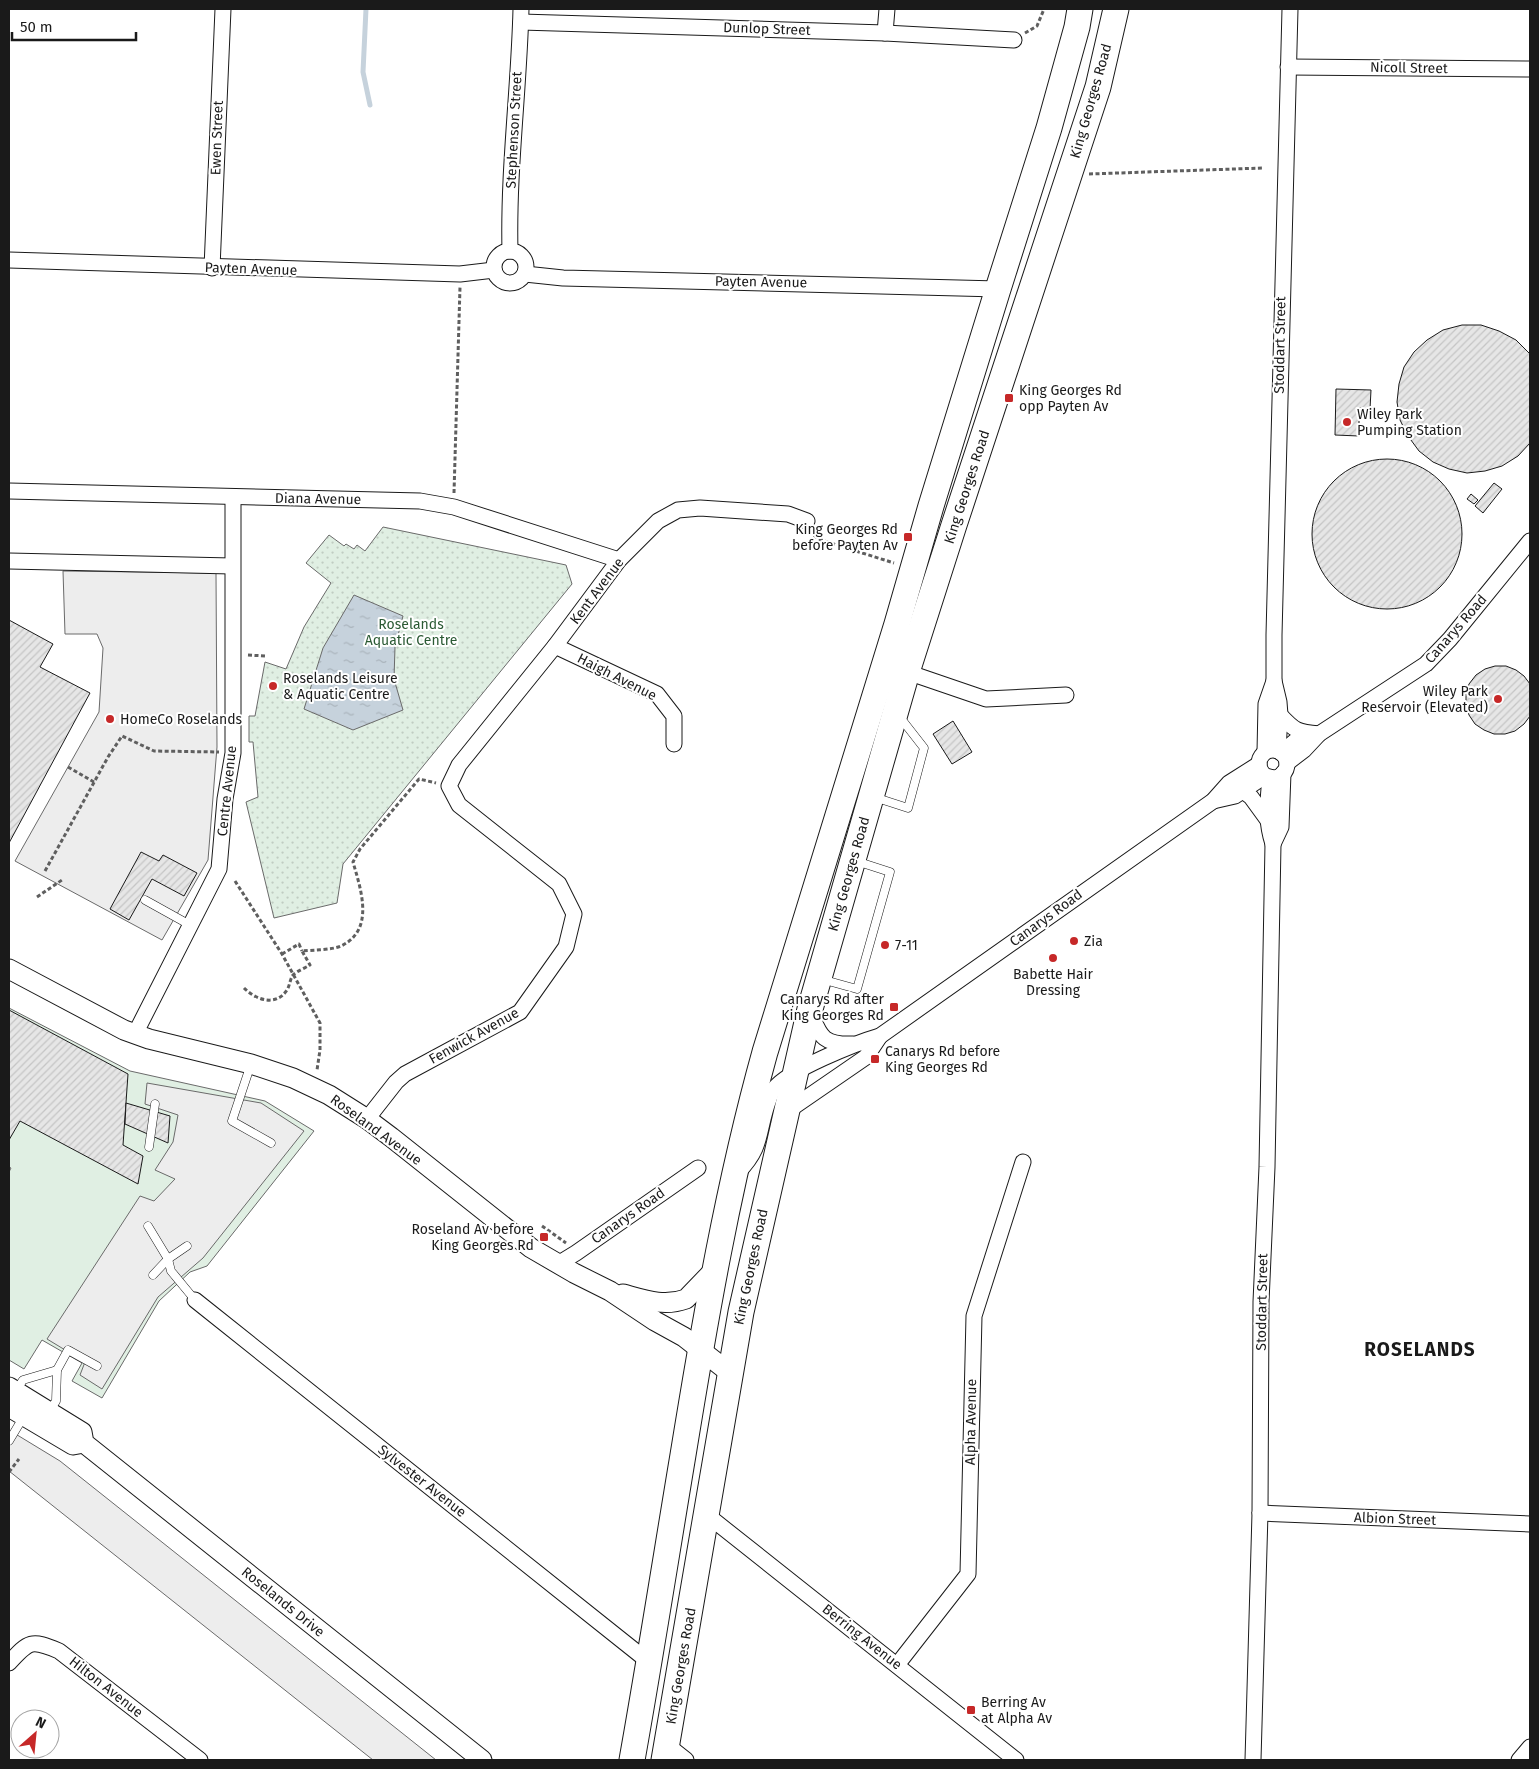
<svg xmlns="http://www.w3.org/2000/svg" width="1539" height="1769" font-family="'Fira Sans',sans-serif">
	<style>
		.park { fill: url(#park-dots); stroke: #6a6a6a }
		.garden { fill: #e0efe3; stroke: #6a6a6a }
		.parking { fill: #ededed; stroke: #6a6a6a }
		.water { fill: url(#water-ripples); stroke: #6a6a6a }
		.lines { fill: none; stroke-linecap: round; stroke-linejoin: round }
		.stream { stroke: #c6d2dc; stroke-width: 5 }
		.building { fill: url(#building-hatch); stroke: #1a1a1a }
		.service-casing { stroke: #1a1a1a; stroke-width: 9 }
		.minor-casing { stroke: #1a1a1a; stroke-width: 17 }
		.tertiary-casing { stroke: #1a1a1a; stroke-width: 21 }
		.trunk-casing { stroke: #1a1a1a; stroke-width: 27 }
		.path { stroke: #5f5f5f; stroke-width: 3; stroke-dasharray: 4 2.5; stroke-linecap: butt }
		.service { stroke: #fff; stroke-width: 8 }
		.minor { stroke: #fff; stroke-width: 15 }
		.tertiary { stroke: #fff; stroke-width: 19 }
		.trunk { stroke: #fff; stroke-width: 25 }
		.poi-dot { fill: #c62828; stroke: #fff; stroke-width: 2 }
		.labels { text-anchor: middle; dominant-baseline: central; stroke-width: 4; stroke-linejoin: round; paint-order: stroke }
		.street-label { font-size: 14px; fill: #1a1a1a; stroke: #fff }
		.poi-label { font-size: 14px; fill: #1a1a1a; stroke: #fff; text-anchor: start }
		.park-label { font-size: 14px; fill: #2b5a34; stroke: #fff }
		.district-label { font-size: 19px; font-weight: bold; letter-spacing: 1px; fill: #1a1a1a; stroke: #fff }
	</style>
	<defs>
		<pattern id="park-dots" width="8" height="8" patternUnits="userSpaceOnUse" patternTransform="scale(1.25)"><rect width="8" height="8" fill="#e0efe3"/><path d="M2 2h.1M6 6h.1" fill="none" stroke="#c0ccc2" stroke-width="1.8" stroke-linecap="round"/></pattern>
		<pattern id="water-ripples" width="26" height="14" patternUnits="userSpaceOnUse" patternTransform="scale(1.25)"><rect width="26" height="14" fill="#c6d2dc"/><path d="M2 4q2-2 4 0t4 0M15 11q2-2 4 0t4 0" fill="none" stroke="#aab4bc"/></pattern>
		<pattern id="building-hatch" width="6" height="6" patternUnits="userSpaceOnUse" patternTransform="scale(1.25)"><rect width="6" height="6" fill="#e6e6e6"/><path d="M-1 1l2-2M0 6l6-6M5 7l2-2" fill="none" stroke="#c5c5c5"/></pattern>
	</defs>
	<rect width="100%" height="100%" fill="#fff"/>
	<path class="park" d="M383 527 566 565 572 584 343 864 337 903 274 918 246 802 258 797 253 742H249V716H255L265 662 286 669 304 627 331 583 306 563 329 535 344 546 346 544 354 549 357 545 365 551Z"/>
	<path class="garden" d="M9 1008 130 1071 265 1101 314 1131 207 1266 190 1272 159 1301 102 1398 72 1381 82 1363 42 1340 24 1369 9 1360V1172L11 1168 9 1167Z"/>
	<g class="parking">
		<path d="M63 571 216 573 217 747 208 860 162 940 15 861 99 712 103 648 97 634H65Z"/>
		<path d="M147 1083 261 1103 304 1131 203 1258 158 1297 102 1389 80 1375 85 1362 47 1339 140 1196 154 1201 175 1179 155 1170 173 1142 178 1115 145 1104Z"/>
		<path d="M9 1430 60 1461 436 1760H373L9 1471Z"/>
	</g>
	<path class="water" d="M354 595 403 616 395 647 394 679 403 710 353 730 304 709 323 648Z"/>
	<g class="lines">
		<path class="stream" d="M366 9 363 72 370 105"/>
	</g>
	<g class="building">
		<path d="M1462 325H1481L1499 331 1516 340 1530 354V443L1518 456 1502 466 1485 471 1467 473 1449 469 1433 462 1419 451 1408 436 1400 420 1397 402 1399 384 1404 367 1414 352 1427 340 1443 330Z"/>
		<path d="M1336 389 1371 390 1370 409 1359 408V436L1335 435Z"/>
		<circle cx="1387" cy="534" r="75"/>
		<path d="M1494 483 1502 489 1483 513 1475 506Z"/>
		<path d="M1471 494 1478 500 1474 504 1467 499Z"/>
		<path d="M9 620 53 644 40 667 90 693 9 843Z"/>
		<path d="M1495 666H1506L1516 670 1524 676 1530 684V716L1524 724 1515 731 1505 734H1494L1484 730 1475 724 1469 715 1466 705V694L1469 684 1476 675 1485 669Z"/>
		<path d="M953 721 972 752 952 764 933 734Z"/>
		<path d="M141 852 159 861 163 855 197 873 184 896 152 879 129 920 110 909Z"/>
		<path d="M9 1010 128 1074 123 1145 143 1156 138 1184 20 1121 9 1140Z"/>
		<path d="M126 1103 170 1116 168 1143 125 1124Z"/>
	</g>
	<g class="lines">
		<defs>
			<g id="service">
				<path d="M874 797 908 808 924 748 899 716"/>
				<path d="M145 900 190 925"/>
				<path d="M821 979 857 989 890 872 856 861"/>
				<path d="M251 1064 232 1121 271 1143"/>
				<path d="M149 1147 155 1104"/>
				<path d="M148 1226 168 1259 171 1271 195 1300"/>
				<path d="M153 1275 168 1259 187 1246"/>
				<path d="M16 1391 23 1380 57 1370"/>
				<path d="M49 1412 56 1401 57 1370 68 1350 97 1366"/>
				<path d="M9 1441 24 1416"/>
			</g>
			<g id="minor">
				<path d="M521 22 885 33 1014 40"/>
				<path d="M885 33 887 9"/>
				<path d="M1288 67 1530 69"/>
				<circle cx="510" cy="267" r="16"/>
				<path d="M510 251C508 170 519 90 521 9"/>
				<path d="M9 260 460 274 494 270"/>
				<path d="M212 268 223 9"/>
				<path d="M525 274 563 278 998 289"/>
				<path d="M9 491 420 501 454 507 619 560"/>
				<path d="M9 561 232 566"/>
				<path d="M555 646 657 694 674 716V744"/>
				<path d="M907 672 986 699 1066 695"/>
				<path d="M1280 715C1295 731 1297 732 1319 734"/>
				<circle cx="1273" cy="764" r="14"/>
				<path d="M1278 751 1280 715 1279 702 1274 681V635L1290 9"/>
				<path d="M1265 752 1266 704 1274 681"/>
				<path d="M1281 753 1300 737 1315 734"/>
				<path d="M1287 763 1304 750 1319 734 1426 664 1450 639 1530 541"/>
				<path d="M1243 791 1251 797 1267 819"/>
				<path d="M1213 801 1235 796 1265 776"/>
				<path d="M1273 844 1281 827 1283 773"/>
				<path d="M811 1013C820 1038 825 1045 853 1044"/>
				<path d="M135 1034 219 869 225 799 233 753V497"/>
				<path d="M786 1112 866 1057 880 1036"/>
				<path d="M367 1119 396 1082 405 1074 520 1012 566 947 574 914 559 884 459 805 449 786 459 765 555 646 619 560 658 521 678 510 700 508 788 514 807 521"/>
				<path d="M738 1172C764 1146 757 1130 769 1099 770 1096 772 1091 774 1089 788 1070 856 1043 880 1036L1213 801 1229 783 1259 764"/>
				<path d="M558 1264 576 1253 698 1168"/>
				<path d="M195 1300 649 1662"/>
				<path d="M1260 1513 1530 1524"/>
				<path d="M707 1515 1016 1760"/>
				<path d="M9 1663C29 1641 31 1639 59 1651L200 1760"/>
				<path d="M897 1665 968 1574 974 1316 1023 1162"/>
				<path d="M667 1745 686 1760"/>
				<path d="M1253 1760 1260 1513 1261 1302 1267 1167 1273 844C1265 819 1268 802 1270 777"/>
				<path d="M1519 1760 1530 1747"/>
			</g>
			<g id="tertiary">
				<path d="M9 969 124 1030 149 1039 251 1064 293 1078 329 1095 367 1119 391 1137 531 1248 574 1273 610 1291 655 1321 684 1337 730 1373"/>
				<path d="M623 1294C645 1300 664 1307 686 1299L715 1269"/>
				<path d="M9 1387 82 1432 84 1443 482 1760"/>
				<path d="M9 1407 73 1445 84 1443"/>
			</g>
			<g id="trunk">
				<path d="M632 1760C650 1659 666 1557 683 1455 705 1320 728 1185 765 1052L897 624 931 506 998 289 1049 128 1077 27 1080 9"/>
				<path d="M664 1760 741 1312 810 1009 907 672 954 525 1098 87 1116 9"/>
			</g>
		</defs>
		<use href="#service" class="service-casing"/>
		<use href="#minor" class="minor-casing"/>
		<use href="#tertiary" class="tertiary-casing"/>
		<use href="#trunk" class="trunk-casing"/>
		<g class="path">
			<path d="M1025 33 1037 26 1044 9"/>
			<path d="M1089 174 1263 168"/>
			<path d="M454 493 460 287"/>
			<path d="M814 535 818 539 894 563"/>
			<path d="M248 655 265 656"/>
			<path d="M68 767 94 782"/>
			<path d="M45 871 108 757 122 736 154 751 219 752"/>
			<path d="M235 881 282 954 320 1023V1050L317 1070"/>
			<path d="M37 897 62 880"/>
			<path d="M282 954 299 944 302 951"/>
			<path d="M244 988C256 1000 276 1007 287 990 290 985 290 979 293 975 297 971 305 968 310 965L302 951C313 950 332 950 341 946 375 930 361 890 353 862L360 849 419 779 436 783"/>
			<path d="M542 1226 566 1243"/>
			<path d="M9 1472 19 1459"/>
		</g>
		<use href="#service" class="service"/>
		<use href="#minor" class="minor"/>
		<use href="#tertiary" class="tertiary"/>
		<use href="#trunk" class="trunk"/>
	</g>
	<g class="poi-dot">
		<rect x="1004" y="393" width="10" height="10" rx="2.5"/>
		<circle cx="1347" cy="422" r="5"/>
		<rect x="903" y="532" width="10" height="10" rx="2.5"/>
		<circle cx="273" cy="686" r="5"/>
		<circle cx="1498" cy="699" r="5"/>
		<circle cx="110" cy="719" r="5"/>
		<circle cx="1074" cy="941" r="5"/>
		<circle cx="885" cy="945" r="5"/>
		<circle cx="1053" cy="958" r="5"/>
		<rect x="889" y="1002" width="10" height="10" rx="2.5"/>
		<rect x="870" y="1054" width="10" height="10" rx="2.5"/>
		<rect x="539" y="1232" width="10" height="10" rx="2.5"/>
		<rect x="966" y="1705" width="10" height="10" rx="2.5"/>
	</g>
	<g class="labels">
		<g class="street-label">
			<text transform="translate(767 29) rotate(2)">Dunlop Street</text>
			<text transform="translate(1409 68) rotate(1)">Nicoll Street</text>
			<text transform="translate(1091 101) rotate(-74)">King Georges Road</text>
			<text transform="translate(514 130) rotate(-87)">Stephenson Street</text>
			<text transform="translate(217 138) rotate(-88)">Ewen Street</text>
			<text transform="translate(251 269) rotate(2)">Payten Avenue</text>
			<text transform="translate(761 282) rotate(1)">Payten Avenue</text>
			<text transform="translate(1280 345) rotate(-89)">Stoddart Street</text>
			<text transform="translate(967 487) rotate(-72)">King Georges Road</text>
			<text transform="translate(318 499) rotate(1)">Diana Avenue</text>
			<text transform="translate(597 591) rotate(-53)">Kent Avenue</text>
			<text transform="translate(1456 629) rotate(-49)">Canarys Road</text>
			<text transform="translate(617 677) rotate(27)">Haigh Avenue</text>
			<text transform="translate(227 791) rotate(-84)">Centre Avenue</text>
			<text transform="translate(849 874) rotate(-74)">King Georges Road</text>
			<text transform="translate(1046 918) rotate(-36)">Canarys Road</text>
			<text transform="translate(474 1036) rotate(-29)">Fenwick Avenue</text>
			<text transform="translate(376 1130) rotate(36)">Roseland Avenue</text>
			<text transform="translate(628 1216) rotate(-35)">Canarys Road</text>
			<text transform="translate(751 1267) rotate(-78)">King Georges Road</text>
			<text transform="translate(1262 1302) rotate(-89)">Stoddart Street</text>
			<text transform="translate(971 1422) rotate(-89)">Alpha Avenue</text>
			<text transform="translate(422 1481) rotate(38)">Sylvester Avenue</text>
			<text transform="translate(1395 1519) rotate(2)">Albion Street</text>
			<text transform="translate(283 1602) rotate(39)">Roselands Drive</text>
			<text transform="translate(862 1637) rotate(38)">Berring Avenue</text>
			<text transform="translate(681 1666) rotate(-80)">King Georges Road</text>
			<text transform="translate(106 1687) rotate(38)">Hilton Avenue</text>
		</g>
		<g class="poi-label">
			<text x="1019" y="390">King Georges Rd<tspan x="1019" dy="16">opp Payten Av</tspan></text>
			<text x="1357" y="414">Wiley Park<tspan x="1357" dy="16">Pumping Station</tspan></text>
			<text x="898" y="529" text-anchor="end">King Georges Rd<tspan x="898" dy="16">before Payten Av</tspan></text>
			<text x="283" y="678">Roselands Leisure<tspan x="283" dy="16">&amp; Aquatic Centre</tspan></text>
			<text x="1488" y="691" text-anchor="end">Wiley Park<tspan x="1488" dy="16">Reservoir (Elevated)</tspan></text>
			<text x="120" y="719">HomeCo Roselands</text>
			<text x="1084" y="941">Zia</text>
			<text x="895" y="945">7-11</text>
			<text x="1053" y="974" text-anchor="middle">Babette Hair<tspan x="1053" dy="16">Dressing</tspan></text>
			<text x="884" y="999" text-anchor="end">Canarys Rd after<tspan x="884" dy="16">King Georges Rd</tspan></text>
			<text x="885" y="1051">Canarys Rd before<tspan x="885" dy="16">King Georges Rd</tspan></text>
			<text x="534" y="1229" text-anchor="end">Roseland Av before<tspan x="534" dy="16">King Georges Rd</tspan></text>
			<text x="981" y="1702">Berring Av<tspan x="981" dy="16">at Alpha Av</tspan></text>
		</g>
		<g class="park-label">
			<text x="411" y="624">Roselands<tspan x="411" dy="16">Aquatic Centre</tspan></text>
		</g>
		<g class="district-label">
			<text x="1420" y="1349">ROSELANDS</text>
		</g>
	</g>
	<rect width="1539" height="1769" fill="none" stroke="#1a1a1a" stroke-width="20"/>
	<g transform="translate(35 1734) rotate(27)"><circle r="24" fill="#ffffff" stroke="#a3a3a3"/>
	<path d="M0-4L9 19L0 12L-9 19Z" fill="#c62828"/>
	<text y="-8" font-size="14" font-weight="bold" text-anchor="middle" fill="#1a1a1a">N</text>
	</g>
	<path d="M12 32v8h124v-8" fill="none" stroke="#1a1a1a" stroke-width="2.5"/>
	<text x="20" y="32" font-size="15" fill="#1a1a1a" stroke="#ffffff" stroke-width="4" paint-order="stroke">50 m</text>
</svg>
